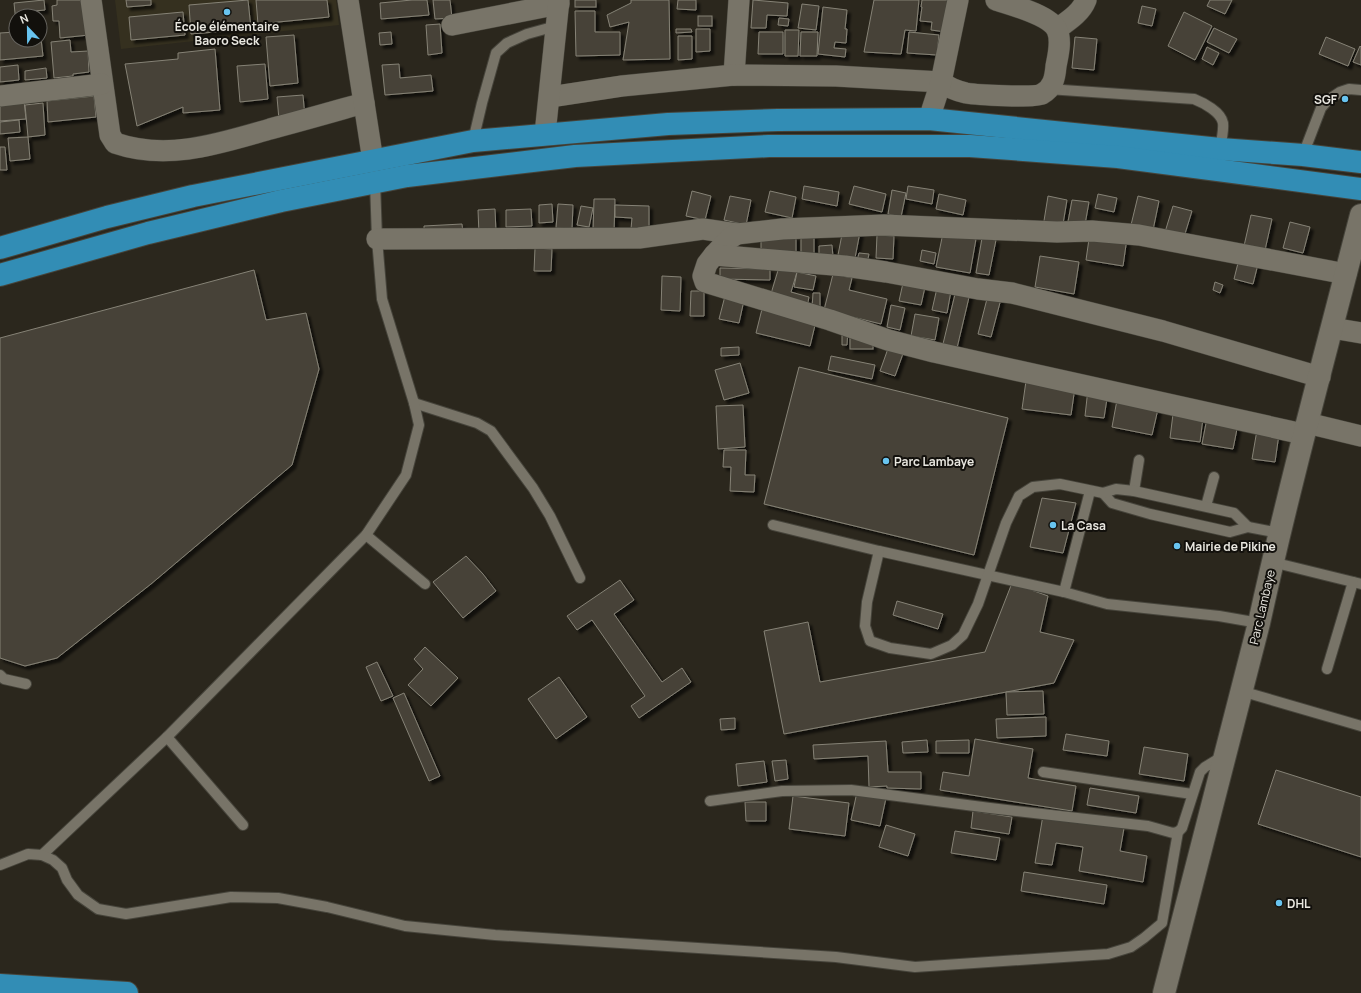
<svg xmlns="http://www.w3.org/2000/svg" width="1361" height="993" font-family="Manrope,sans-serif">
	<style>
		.built { fill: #35301f }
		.building { fill: #464338; stroke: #868276; filter: url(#shadow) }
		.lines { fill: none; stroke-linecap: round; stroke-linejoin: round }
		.lane-casing { stroke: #46443b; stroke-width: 12 }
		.street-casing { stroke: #46443b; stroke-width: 22 }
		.secondary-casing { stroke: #46443b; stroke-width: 24 }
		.highway-casing { stroke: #46443b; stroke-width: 24 }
		.lane { stroke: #787468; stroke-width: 10 }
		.street { stroke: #787468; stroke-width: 21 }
		.secondary { stroke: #787468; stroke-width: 22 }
		.highway { stroke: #328db5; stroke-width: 22 }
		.poi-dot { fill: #68c4f0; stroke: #12100c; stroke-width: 1.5 }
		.labels { text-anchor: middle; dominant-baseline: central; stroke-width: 4; stroke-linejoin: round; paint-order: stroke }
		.poi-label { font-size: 12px; font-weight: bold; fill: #e9e7e0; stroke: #12100c; text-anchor: start }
		.street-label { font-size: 12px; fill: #e9e7e0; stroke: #12100c }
	</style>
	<defs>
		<filter id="shadow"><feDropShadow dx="3.5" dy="3.5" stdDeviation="1" flood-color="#0009"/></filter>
	</defs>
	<rect width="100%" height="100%" fill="#2b271d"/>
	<path class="built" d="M115 0H336L339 25 121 49Z"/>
	<g class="building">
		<path d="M44 0 45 10 24 12 25 16H16V23L14 3Z"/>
		<path d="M57 0H86L89 35 60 38 59 21H53L52 6 57 5Z"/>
		<path d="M126 0H151V5L127 7Z"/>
		<path d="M248 0 251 29 191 34 189 5Z"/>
		<path d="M256 0H327L329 17 258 24Z"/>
		<path d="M412 0H427L429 15 381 19 380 3Z"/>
		<path d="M433 0H450L452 18 435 19Z"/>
		<rect x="575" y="0" width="21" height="7"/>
		<path d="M631 0H669L670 59 623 60 629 22 610 27 607 15 631 3Z"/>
		<path d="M678 0H696V10L677 9Z"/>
		<path d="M753 0 788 3 787 16 767 15 766 28H751Z"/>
		<path d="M874 0H919L916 31 905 30 901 54 864 52Z"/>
		<path d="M922 0H955L946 32 931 30 932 22 920 21 922 7H921Z"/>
		<path d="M1210 0H1232L1225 14 1207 6Z"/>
		<path d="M802 4 819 6 816 30 798 28Z"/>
		<path d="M1142 6 1156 9 1152 26 1138 23Z"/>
		<path d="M823 7 847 10 845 29H847L846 43 835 42 834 48 846 49 845 57 818 54Z"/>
		<path d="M575 11H595V32H620V55L576 56Z"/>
		<path d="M183 12 185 35 131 40 129 17Z"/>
		<path d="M1184 12 1212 26 1195 60 1168 46Z"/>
		<rect x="698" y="16" width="14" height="10"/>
		<path d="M779 18 789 19 788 26 778 25Z"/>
		<path d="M440 24 442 53 428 55 426 25Z"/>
		<path d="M1214 28 1237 39 1229 53 1207 42Z"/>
		<path d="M676 29H691L692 32 676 33Z"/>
		<path d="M696 29H710V51L696 52Z"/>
		<path d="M40 30 43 56 0 60V33L16 32V40H40Z"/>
		<path d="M785 30H799L798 56H785Z"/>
		<path d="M391 32 392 44 380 45 379 33Z"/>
		<path d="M759 32H783V54H758Z"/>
		<path d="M801 32H818L817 56H800Z"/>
		<path d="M909 32 939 35 937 55 907 53Z"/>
		<path d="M294 35 298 83 270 86 266 37Z"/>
		<path d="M678 36H692V59L678 60Z"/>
		<path d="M1075 37 1097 39 1094 70 1072 68Z"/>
		<path d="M1326 37 1355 49 1348 66 1319 54Z"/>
		<path d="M70 40 71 52 88 51 89 72 73 74V76L54 78 51 42Z"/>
		<path d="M1360 46 1361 47V65L1353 62Z"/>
		<path d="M1207 47 1219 53 1213 65 1202 59Z"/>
		<path d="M215 49 220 110 183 113V107L137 126 125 64 178 59V53Z"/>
		<path d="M265 64 268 99 240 102 237 66Z"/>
		<path d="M399 64 400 78 431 75 433 91 385 95 382 65Z"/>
		<path d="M18 65 19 80 0 82V67Z"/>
		<path d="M46 68 47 78 25 80V71Z"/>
		<path d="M303 95 305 118 279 120 277 97Z"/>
		<path d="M94 96 96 117 48 122 47 101Z"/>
		<path d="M24 101 26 119 0 121V103Z"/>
		<path d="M43 103 45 135 28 137 25 105Z"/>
		<path d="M19 120 20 132 0 134V122Z"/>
		<path d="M28 137 30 159 10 161 8 138Z"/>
		<path d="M0 147H5L7 170H0Z"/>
		<path d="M804 186 839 192 837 206 802 199Z"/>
		<path d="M854 186 886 194 882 212 849 204Z"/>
		<path d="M908 186 934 190 932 204 906 199Z"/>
		<path d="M892 190 906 193 901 217 888 214Z"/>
		<path d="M692 191 711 196 705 220 686 216Z"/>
		<path d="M770 191 796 197 792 218 765 212Z"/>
		<path d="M939 194 966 200 963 215 936 209Z"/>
		<path d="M1098 194 1117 198 1114 212 1095 208Z"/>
		<path d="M730 196 751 200 746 225 724 220Z"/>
		<path d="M1048 196 1067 200 1062 230 1043 227Z"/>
		<path d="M1138 196 1159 201 1153 230 1131 225Z"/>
		<path d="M594 199H615L614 232H593Z"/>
		<path d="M1072 200 1089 202 1084 230 1067 227Z"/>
		<path d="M552 204 553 222 539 223V205Z"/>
		<path d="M558 204 573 205 572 229 556 228Z"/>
		<path d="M615 205 649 206V229H631L632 218 615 217Z"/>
		<path d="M581 206 593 208 589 227 577 225Z"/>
		<path d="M1173 206 1192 211 1184 237 1165 232Z"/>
		<path d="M495 209 496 233 479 234 478 210Z"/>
		<path d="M531 209 532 226 506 227V210Z"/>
		<path d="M1251 215 1272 219 1265 250 1244 246Z"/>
		<path d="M1290 222 1310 227 1303 253 1283 248Z"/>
		<path d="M462 224 463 233 424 235V226Z"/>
		<path d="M843 229 860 232 855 258 838 255Z"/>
		<path d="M1090 232 1127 238 1123 266 1086 260Z"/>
		<path d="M943 233 976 239 970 273 936 267Z"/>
		<path d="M801 235H814V255L801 254Z"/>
		<path d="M877 235 894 236 893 259 876 258Z"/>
		<path d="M761 236 796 237V254L761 252Z"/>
		<path d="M982 238 996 240 989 275 976 273Z"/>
		<path d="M832 245 833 257 819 258V246Z"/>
		<path d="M535 248 552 249 551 271H534Z"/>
		<path d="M922 250 936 253 934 264 920 261Z"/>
		<path d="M859 253 869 254 867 263 857 261Z"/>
		<path d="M1240 255 1259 260 1253 284 1234 279Z"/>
		<path d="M1040 256 1079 262 1074 294 1035 287Z"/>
		<path d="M779 267 797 272 791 292 809 297 807 307 770 297Z"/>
		<path d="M720 268 770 269V280L720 279Z"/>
		<path d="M254 270 266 320 306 313 319 369 292 465 151 584 57 658 25 666 0 658V338Z"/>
		<path d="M797 272 816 276 813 290 794 287Z"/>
		<path d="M833 274 852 278 849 290 887 299 881 324 824 310Z"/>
		<path d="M662 276 681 277 680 311 661 310Z"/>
		<path d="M1215 282 1223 285 1220 293 1213 290Z"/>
		<path d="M903 283 925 287 921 305 899 301Z"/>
		<path d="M937 288 951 291 947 313 932 310Z"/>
		<path d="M956 290 970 293 957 348 943 344Z"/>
		<path d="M691 291H704V316H690Z"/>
		<path d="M989 291 1002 295 991 337 978 334Z"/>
		<path d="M813 293H820V308H812Z"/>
		<path d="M725 296 744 300 739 323 719 319Z"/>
		<path d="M891 305 905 308 900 330 887 327Z"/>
		<path d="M762 309 816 321 810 346 756 333Z"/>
		<path d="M915 314 939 318 935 340 911 336Z"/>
		<path d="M842 328H848L847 345H842Z"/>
		<rect x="850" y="338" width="23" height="11"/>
		<path d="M890 343 905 348 895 376 880 371Z"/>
		<path d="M739 347V355L721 356V348Z"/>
		<path d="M831 356 875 365 872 379 828 370Z"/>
		<path d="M740 363 749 393 724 400 715 370Z"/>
		<path d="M799 367 1008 418 974 555 764 504Z"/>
		<path d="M1026 381 1075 387 1071 415 1022 409Z"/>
		<path d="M1088 389 1108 392 1104 418 1085 416Z"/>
		<path d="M1117 400 1158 409 1152 435 1112 427Z"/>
		<path d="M743 405 745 447 718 449 716 406Z"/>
		<path d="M1173 414 1203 418 1200 442 1170 438Z"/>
		<path d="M1207 418 1238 424 1233 449 1202 444Z"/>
		<path d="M1257 430 1279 434 1275 462 1252 459Z"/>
		<path d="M724 450H746L745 475H755L754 492 730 491 731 467H723Z"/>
		<path d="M1042 498 1076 503 1063 553 1030 547Z"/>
		<path d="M466 556 483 574 496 591 463 618 433 582Z"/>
		<path d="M620 580 634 600 614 614 662 682 682 668 691 682 639 718 631 706 645 696 592 620 577 630 567 616Z"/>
		<path d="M1012 583 1048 596 1040 632 1074 640 1054 683 784 734 764 631 808 622 820 682 985 652Z"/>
		<path d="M897 601 943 614 938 629 893 615Z"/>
		<path d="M425 647 458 678 431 706 408 685 423 669 414 659Z"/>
		<path d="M377 662 393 696 381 701 366 667Z"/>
		<path d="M559 677 587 717 556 739 528 699Z"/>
		<path d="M1043 691 1044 714 1007 715 1006 692Z"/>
		<path d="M404 693 440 776 429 781 393 698Z"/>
		<path d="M1046 717V736L997 738 996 719Z"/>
		<path d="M735 718V729L721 730 720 719Z"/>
		<path d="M1066 734 1109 741 1107 756 1063 750Z"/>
		<path d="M975 739 1033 749 1028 778 1076 786 1072 811 940 790 943 772 969 776Z"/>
		<path d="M927 740 928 752 903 753 902 742Z"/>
		<path d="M969 740V753H936V741Z"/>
		<path d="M886 741 888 772H921V789L887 788V786L869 787 868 756 814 759 813 745Z"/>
		<path d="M1144 747 1188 754 1184 781 1139 774Z"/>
		<path d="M786 760 788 779 775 781 772 761Z"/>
		<path d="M764 761 767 782 738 786 736 764Z"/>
		<path d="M1276 770 1361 797V857L1258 824Z"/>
		<path d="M1090 788 1139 796 1136 813 1087 805Z"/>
		<path d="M857 792 886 798 880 826 851 820Z"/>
		<path d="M793 796 849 803 845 836 789 829Z"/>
		<path d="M745 802H766V821H746Z"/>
		<path d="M973 811 1012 817 1009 834 971 828Z"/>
		<path d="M1043 815 1124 828 1120 851 1147 856 1143 882 1079 871 1083 847 1056 843 1052 865 1035 863Z"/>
		<path d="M886 825 915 834 908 856 879 847Z"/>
		<path d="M955 831 1000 838 996 860 951 853Z"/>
		<path d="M1024 872 1107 885 1104 904 1021 891Z"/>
	</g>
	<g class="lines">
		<defs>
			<g id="lane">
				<path d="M1048 89 1194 99C1204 103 1221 112 1223 123 1224 131 1221 141 1220 149"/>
				<path d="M473 141 482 103 496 53 507 43 527 34 556 26"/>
				<path d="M1303 155 1321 108 1328 100 1340 92 1349 89 1361 90"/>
				<path d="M414 403 477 423 491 431 533 488 550 516 580 578"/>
				<path d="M1134 491 1139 460"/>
				<path d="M1103 493 1112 503 1150 514 1230 532 1248 527 1279 533"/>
				<path d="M1206 506 1214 477"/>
				<path d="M773 525 879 551 1064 592 1107 604 1219 616 1259 623"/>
				<path d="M366 535 425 584"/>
				<path d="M879 551 867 602 865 626 870 641 890 648 931 654 952 645 963 635 978 604 1006 523 1019 496 1033 487 1060 484 1103 493 1116 489 1134 491 1234 513 1248 527"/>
				<path d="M1272 562 1361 584"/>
				<path d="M1064 592 1090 491"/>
				<path d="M1327 669 1353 582"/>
				<path d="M0 675 4 679 26 684"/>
				<path d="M1241 691 1361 726"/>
				<path d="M167 737 243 825"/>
				<path d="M1043 772 1192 794"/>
				<path d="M710 801 782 791 851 790 990 808 1148 826 1173 833 1178 832"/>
				<path d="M42 855 167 737 366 535 406 475 419 425 414 403 382 299 377 239 375 182"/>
				<path d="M0 865 28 854 42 855 53 860 62 868 67 880 78 895 98 909 126 914 231 897 278 898 327 907 405 926 495 935 836 957 915 967 1108 954 1131 947 1144 938 1162 923 1178 832 1182 828 1200 772 1205 767 1223 756"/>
			</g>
			<g id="street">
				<path d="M91 0 110 135 115 143C167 161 218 144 270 129 301 121 332 112 364 103"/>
				<path d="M348 0 373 161"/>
				<path d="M452 25 559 4"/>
				<path d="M1057 29C1068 21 1081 13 1086 0"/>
				<path d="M734 75 739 0"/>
				<path d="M0 96 102 84"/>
				<path d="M550 97 622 86 734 75 836 76 941 82C949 88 957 91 966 93 977 95 1034 98 1042 94 1053 88 1055 78 1056 66 1058 55 1062 41 1057 30 1050 15 1011 5 996 0"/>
				<path d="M929 119 941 82 958 0"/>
				<path d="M545 134 559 0"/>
				<path d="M377 239 639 238 703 229 737 234"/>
				<path d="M714 255 729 239 737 234 782 229 884 225 1057 232 1092 231 1139 235 1346 274"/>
				<path d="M1332 328 1361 333"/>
				<path d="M1307 423 1361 436"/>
				<path d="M1303 434 934 352 888 340 830 320 705 282 703 276 707 264 714 255 845 266 886 272 978 289 1012 293 1163 331 1320 377"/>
			</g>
			<path id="secondary" d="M1164 993 1259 623C1289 486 1326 351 1361 215"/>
			<g id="highway">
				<path d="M0 248 107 217 193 196 473 141 668 124 778 120 929 119 1220 149 1303 155 1361 162"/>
				<path d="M0 275 148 233 281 201 407 176 575 156 769 146H970L1118 157 1361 189"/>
				<path d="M0 985 127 993"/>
			</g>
		</defs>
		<use href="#lane" class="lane-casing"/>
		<use href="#street" class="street-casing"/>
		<use href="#secondary" class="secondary-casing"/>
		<use href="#highway" class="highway-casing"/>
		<use href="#lane" class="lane"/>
		<use href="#street" class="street"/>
		<use href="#secondary" class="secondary"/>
		<use href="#highway" class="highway"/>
	</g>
	<g class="poi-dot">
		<circle cx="227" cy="12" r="4"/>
		<circle cx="1345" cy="99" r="4"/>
		<circle cx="886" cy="461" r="4"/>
		<circle cx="1053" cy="525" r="4"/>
		<circle cx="1177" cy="546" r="4"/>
		<circle cx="1279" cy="903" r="4"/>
	</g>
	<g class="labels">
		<g class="poi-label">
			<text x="227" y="26" text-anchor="middle">École élémentaire<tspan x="227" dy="14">Baoro Seck</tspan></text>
			<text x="1337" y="99" text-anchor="end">SGF</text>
			<text x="894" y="461">Parc Lambaye</text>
			<text x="1061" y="525">La Casa</text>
			<text x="1185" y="546">Mairie de Pikine</text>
			<text x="1287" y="903">DHL</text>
		</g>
		<g class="street-label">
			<text transform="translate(1262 607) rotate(-77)">Parc Lambaye</text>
		</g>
	</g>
	<g transform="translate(28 28) rotate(338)"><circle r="19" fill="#12100c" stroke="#686661"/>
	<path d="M0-3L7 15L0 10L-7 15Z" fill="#68c4f0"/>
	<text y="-6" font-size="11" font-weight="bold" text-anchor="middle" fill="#e9e7e0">N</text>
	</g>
</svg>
